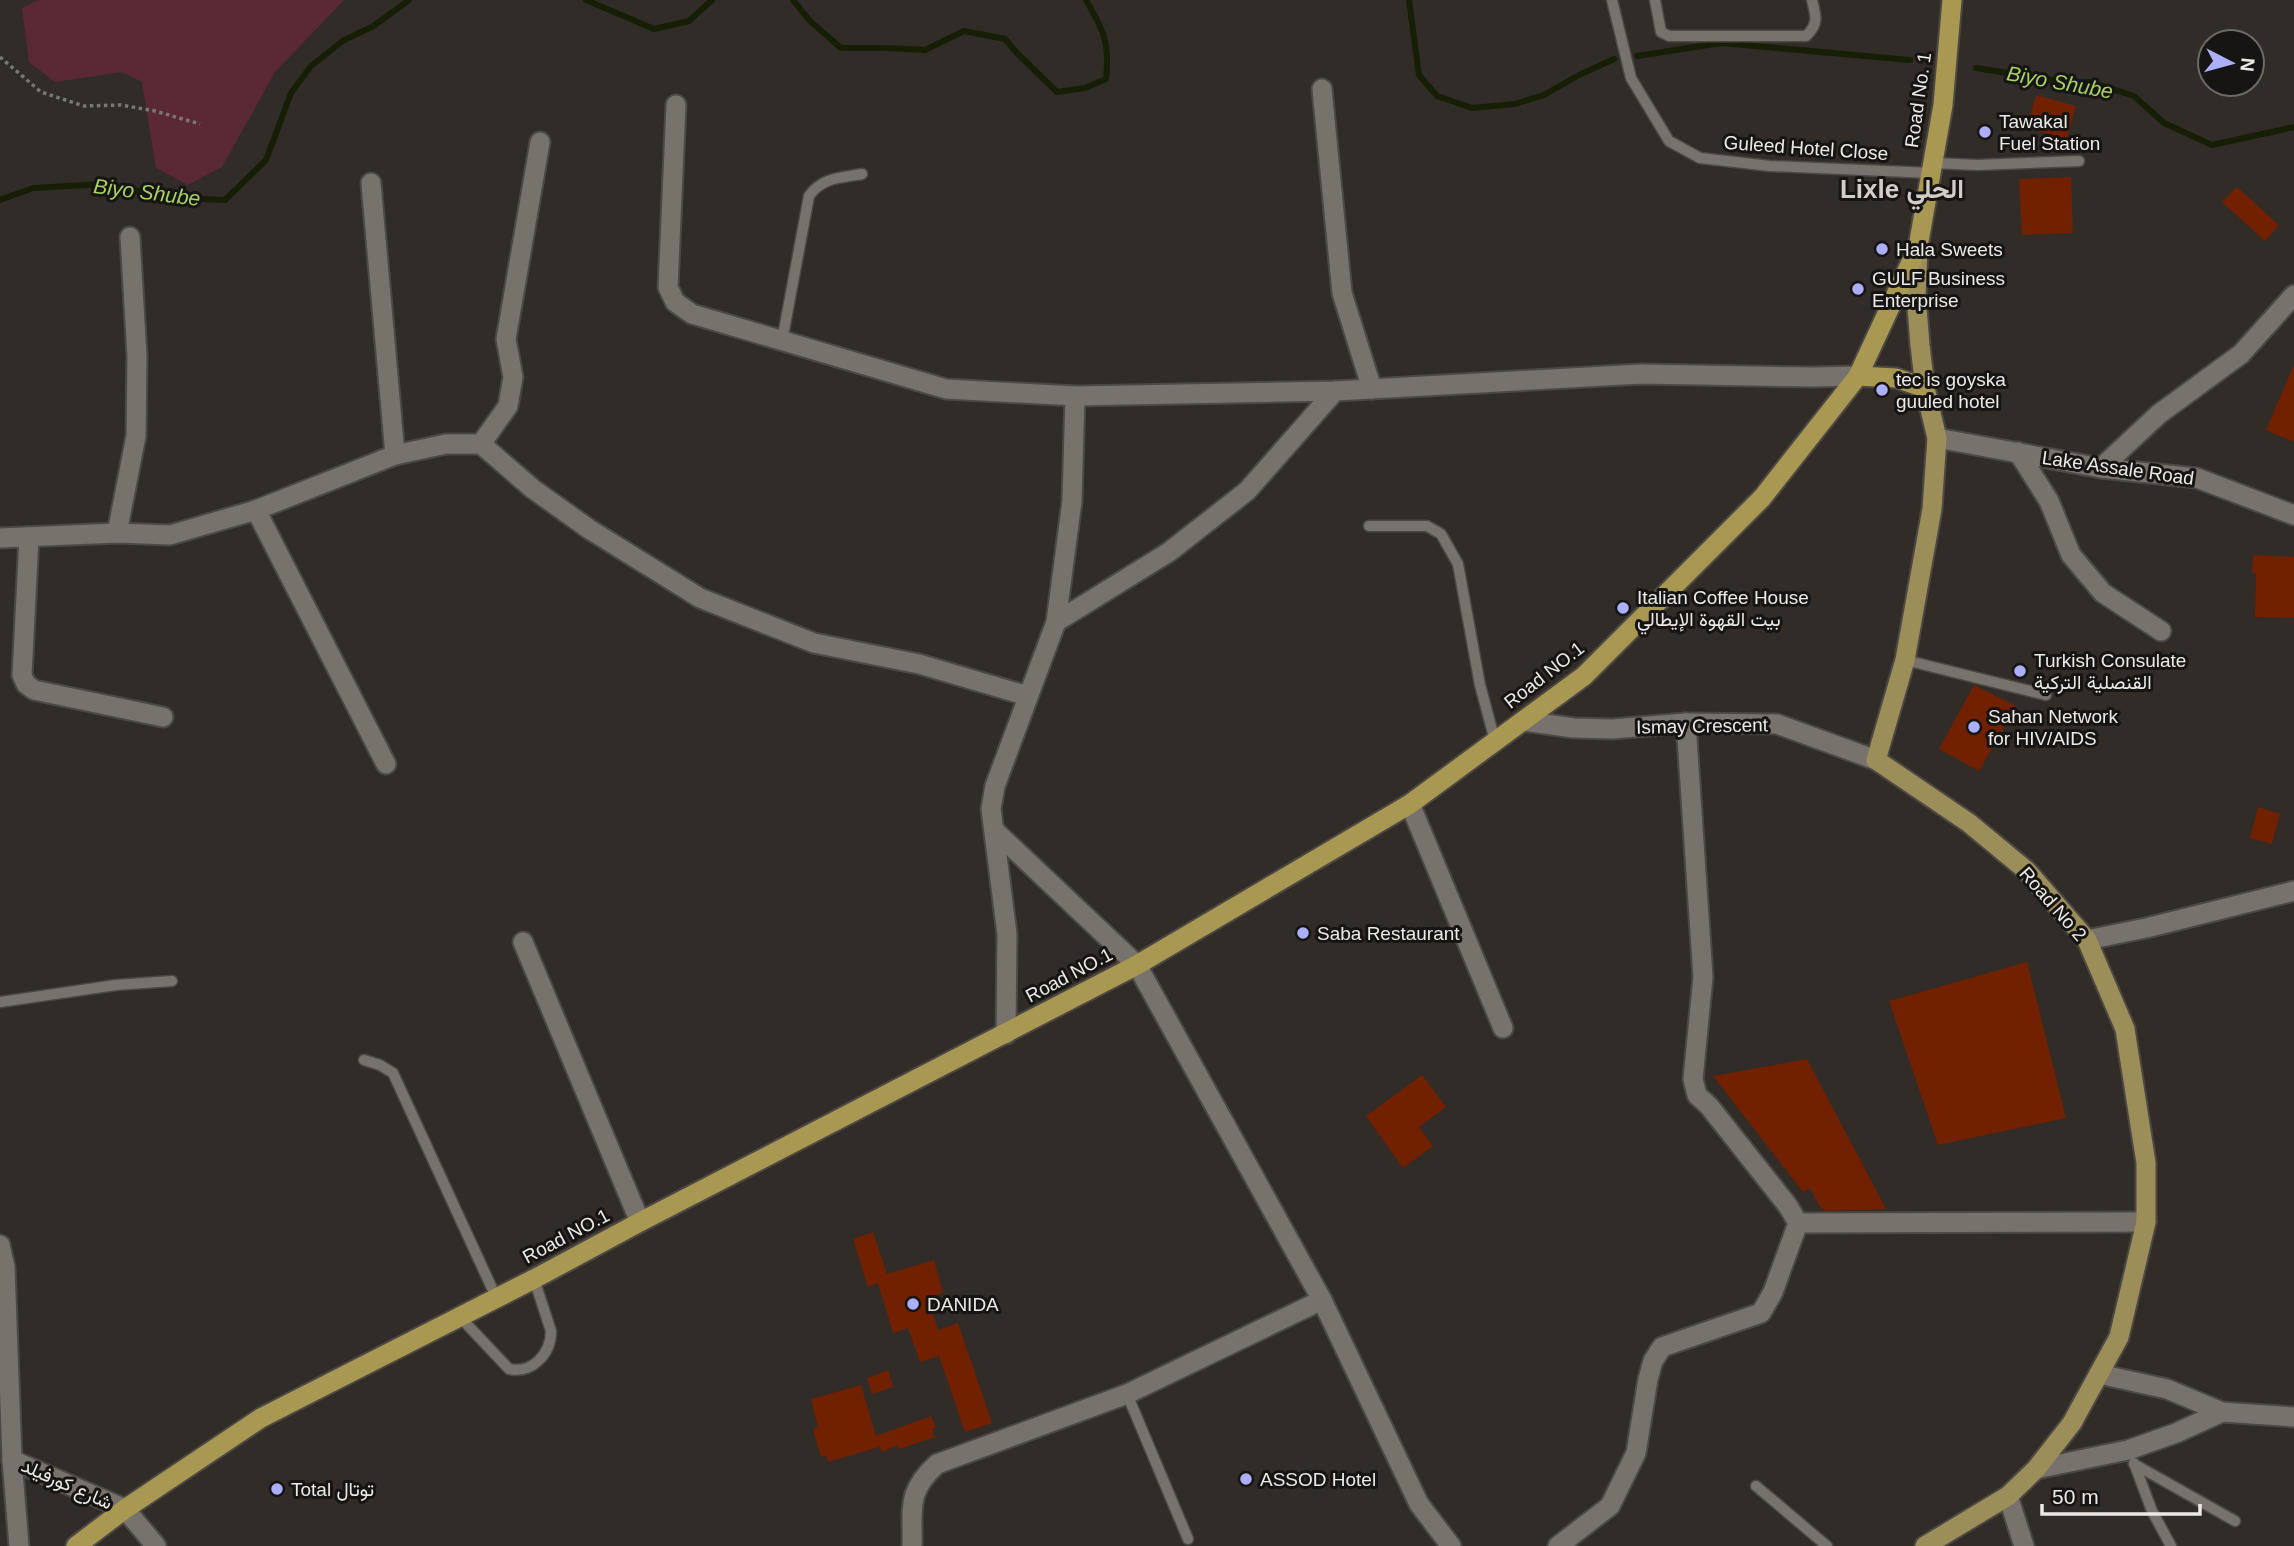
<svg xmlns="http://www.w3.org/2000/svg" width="2294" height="1546" font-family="Helvetica,Vazirmatn,sans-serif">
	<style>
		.green { fill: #5b2933 }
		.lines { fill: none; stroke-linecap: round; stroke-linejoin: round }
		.stream { stroke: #161f05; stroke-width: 6 }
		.building { fill: #712000 }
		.service-casing { stroke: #4c4843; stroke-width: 13 }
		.minor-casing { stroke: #4c4843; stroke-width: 23 }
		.tertiary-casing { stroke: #4c4843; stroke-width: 23 }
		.primary-casing { stroke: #4c4843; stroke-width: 23 }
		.trunk-casing { stroke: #4c4843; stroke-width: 23 }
		.path { stroke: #7b7772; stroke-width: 3.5; stroke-dasharray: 3.5 3.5; stroke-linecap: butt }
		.service { stroke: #78726d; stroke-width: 10 }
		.minor { stroke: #78726d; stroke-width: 19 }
		.tertiary { stroke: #78726d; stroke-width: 19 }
		.primary { stroke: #9c8e58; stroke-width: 19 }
		.trunk { stroke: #a89851; stroke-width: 19 }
		.poi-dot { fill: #acaffb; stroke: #171513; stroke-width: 2.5 }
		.labels { text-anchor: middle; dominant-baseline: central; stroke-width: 6; stroke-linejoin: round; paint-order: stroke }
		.street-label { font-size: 19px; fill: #ece9e5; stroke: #171513 }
		.poi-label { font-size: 19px; fill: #ece9e5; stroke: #171513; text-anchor: start }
		.water-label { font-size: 21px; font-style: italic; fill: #a7d160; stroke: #171513 }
		.district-label { font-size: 26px; font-weight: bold; fill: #d3cdc7; stroke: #171513 }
	</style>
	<rect width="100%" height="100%" fill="#312c27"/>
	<path class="green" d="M38 0H344L275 72 222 167 188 185 156 168 142 82 122 72 55 82 29 62 22 8Z"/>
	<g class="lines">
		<g class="stream">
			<path d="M586 0 654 29 689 21 712 0"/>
			<path d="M793 0 810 21 841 48H885L925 50 964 31 1005 39 1017 53 1057 92 1085 88 1106 79C1110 43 1104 31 1086 0"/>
			<path d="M1409 0 1419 75 1437 96 1472 108 1515 104 1544 95 1579 75 1614 59"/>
			<path d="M1637 56 1721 43 1910 60"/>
			<path d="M1976 68 2071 83 2091 82 2134 96 2164 123 2212 145 2294 127"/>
			<path d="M0 200 33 188 104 184 174 198 225 200 266 160 291 93 311 66 344 40 372 27 409 0"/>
		</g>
	</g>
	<g class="building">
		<path d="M2036 95 2076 106 2067 139 2027 128Z"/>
		<path d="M2071 177 2073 233 2022 235 2019 179Z"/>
		<path d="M2237 187 2279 225 2265 241 2222 202Z"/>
		<path d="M2294 365V442L2266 430Z"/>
		<path d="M2253 555 2294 557V618L2255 617 2256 573H2252Z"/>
		<path d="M1974 685 2016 706 1979 771 1939 749Z"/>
		<path d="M2258 807 2280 814 2272 844 2250 838Z"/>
		<path d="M2027 962 2066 1118 1938 1145 1889 1001Z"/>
		<path d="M1807 1059 1886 1209 1826 1211 1820 1207 1810 1188 1803 1192 1713 1076Z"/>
		<path d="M1422 1075 1446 1107 1419 1127 1433 1146 1403 1168 1366 1116Z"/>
		<path d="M873 1232 887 1274 934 1260 943 1293 928 1297 938 1330 958 1323 992 1423 965 1432 939 1356 920 1362 908 1328 893 1333 878 1283 868 1287 853 1239Z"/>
		<path d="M888 1370 893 1387 872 1394 867 1378Z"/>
		<path d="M861 1385 876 1436 931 1416 936 1428 932 1429 935 1437 899 1449 897 1445 882 1452 878 1444 879 1447 828 1462 826 1455 821 1457 813 1429 818 1427 811 1399Z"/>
	</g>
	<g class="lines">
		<defs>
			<g id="service">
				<path d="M1612 0 1631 78 1669 141 1700 158 1770 166 1931 173"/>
				<path d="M1655 0 1661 32 1669 36H1806C1819 24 1816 16 1812 0"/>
				<path d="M1933 163 1977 165 2079 161"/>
				<path d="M782 341 809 196C822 177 841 178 862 174"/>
				<path d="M1369 526H1427L1441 534 1458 564 1480 685 1495 741"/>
				<path d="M1905 660 2046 695"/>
				<path d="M0 1002 116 985 172 981"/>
				<path d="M364 1060 380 1065 393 1073 496 1297"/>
				<path d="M459 1316 509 1369C532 1374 551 1354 551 1331L534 1279"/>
				<path d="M1127 1394 1188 1539"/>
				<path d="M2134 1463 2152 1511 2171 1546"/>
				<path d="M2134 1464 2235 1521"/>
				<path d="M1756 1486 1827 1546"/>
			</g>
			<g id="minor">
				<path d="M1322 89 1342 293 1372 389"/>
				<path d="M676 105 668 287 675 302 692 314 946 389 1075 396 1335 391 1641 374 1813 377 1858 376"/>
				<path d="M371 183 395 455"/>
				<path d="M481 444 508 406 513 377 506 339 540 142"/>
				<path d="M2018 452 2049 501 2071 555 2103 593 2161 631"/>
				<path d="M2101 468 2159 414 2241 354 2294 295"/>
				<path d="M256 510 386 764"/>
				<path d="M117 533 136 436 137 356 130 237"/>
				<path d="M29 537 22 675 26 684 34 690 163 717"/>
				<path d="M0 538 117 533 170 535 256 510 395 455 446 444H481L533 489 589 529 700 598 814 643 919 664 1028 696"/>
				<path d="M1056 622 1169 552 1247 491 1335 391"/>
				<path d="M1523 721 1574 728 1612 729 1686 723 1777 724 1876 760"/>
				<path d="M1410 804 1503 1028"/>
				<path d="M995 831 1137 965 1322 1300 1419 1504 1451 1546"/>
				<path d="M2087 940 2146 928 2294 891"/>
				<path d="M523 942 640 1222"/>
				<path d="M1006 1034 1007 934 991 809 995 786 1056 622 1072 501 1075 396"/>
				<path d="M1798 1223 2146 1222"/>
				<path d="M0 1245 5 1267 12 1460 19 1546"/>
				<path d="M12 1460 125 1509 156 1546"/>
				<path d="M2008 1496 2024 1546"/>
				<path d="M912 1546C913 1508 906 1492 937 1464L1127 1394 1322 1300"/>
				<path d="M1558 1546 1610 1506 1636 1453 1648 1379 1653 1361 1662 1347 1761 1313 1773 1292 1798 1223 1788 1206 1709 1106 1697 1095 1693 1079 1703 977 1686 723"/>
			</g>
			<g id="tertiary">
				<path d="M1937 438 2101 468 2197 478 2294 515"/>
				<path d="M2099 1374 2167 1389 2222 1412 2294 1417"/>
				<path d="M2036 1469 2128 1450 2176 1433 2222 1412"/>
			</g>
			<path id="primary" d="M1918 249 1916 295 1920 345 1925 388 1937 438 1932 509 1905 660 1876 760 1969 823 2027 871 2087 940 2125 1029 2146 1163V1222L2119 1337 2072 1423 2036 1469 2008 1496 1925 1546"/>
			<g id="trunk">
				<path d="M1858 376 1896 378 1925 388"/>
				<path d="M76 1546 125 1509 261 1418 534 1279 640 1222 1137 965 1410 804 1584 676 1762 498 1858 376 1918 247 1943 105 1952 0"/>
			</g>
		</defs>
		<use href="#service" class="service-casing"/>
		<use href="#minor" class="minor-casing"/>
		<use href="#tertiary" class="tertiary-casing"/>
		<use href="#primary" class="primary-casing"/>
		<use href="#trunk" class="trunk-casing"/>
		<path class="path" d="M0 57 41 92 84 106 121 105 155 111 200 124"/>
		<use href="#service" class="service"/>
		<use href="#minor" class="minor"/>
		<use href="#tertiary" class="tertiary"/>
		<use href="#primary" class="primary"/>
		<use href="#trunk" class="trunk"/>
	</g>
	<g class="poi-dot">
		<circle cx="1985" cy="132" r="7"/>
		<circle cx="1882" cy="249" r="7"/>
		<circle cx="1858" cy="289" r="7"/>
		<circle cx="1882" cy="390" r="7"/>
		<circle cx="1623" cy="608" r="7"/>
		<circle cx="2020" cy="671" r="7"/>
		<circle cx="1974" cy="727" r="7"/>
		<circle cx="1303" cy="933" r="7"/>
		<circle cx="913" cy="1304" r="7"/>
		<circle cx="1246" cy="1479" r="7"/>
		<circle cx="277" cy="1489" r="7"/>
	</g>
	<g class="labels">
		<g class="street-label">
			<text transform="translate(1918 100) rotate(-82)">Road No. 1</text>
			<text transform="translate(1806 148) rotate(4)">Guleed Hotel Close</text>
			<text transform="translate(2118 468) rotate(8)">Lake Assale Road</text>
			<text transform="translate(1544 675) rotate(-38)">Road NO.1</text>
			<text transform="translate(1702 726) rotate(-1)">Ismay Crescent</text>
			<text transform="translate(2053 904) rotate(49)">Road No 2</text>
			<text transform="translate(1069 975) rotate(-28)">Road NO.1</text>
			<text transform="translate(566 1236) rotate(-28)">Road NO.1</text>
			<text transform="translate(67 1484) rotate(24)">شارع كورفيلد</text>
		</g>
		<g class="poi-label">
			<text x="1999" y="121">Tawakal<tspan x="1999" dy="22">Fuel Station</tspan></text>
			<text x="1896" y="249">Hala Sweets</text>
			<text x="1872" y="278">GULF Business<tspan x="1872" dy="22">Enterprise</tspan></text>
			<text x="1896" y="379">tec is goyska<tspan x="1896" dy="22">guuled hotel</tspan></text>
			<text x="1637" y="597">Italian Coffee House<tspan x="1637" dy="22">بيت القهوة الإيطالي</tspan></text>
			<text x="2034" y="660">Turkish Consulate<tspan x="2034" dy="22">القنصلية التركية</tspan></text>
			<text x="1988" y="716">Sahan Network<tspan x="1988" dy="22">for HIV/AIDS</tspan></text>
			<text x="1317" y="933">Saba Restaurant</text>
			<text x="927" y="1304">DANIDA</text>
			<text x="1260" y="1479">ASSOD Hotel</text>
			<text x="291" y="1489">Total توتال</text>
		</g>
		<g class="water-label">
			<text transform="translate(2060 82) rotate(10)">Biyo Shube</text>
			<text transform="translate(147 192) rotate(7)">Biyo Shube</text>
		</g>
		<g class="district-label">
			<text x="1902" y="189">Lixle الحلي</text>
		</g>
	</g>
	<g transform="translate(2231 63) rotate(96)"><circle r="33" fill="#171513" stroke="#6c6a67" stroke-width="2"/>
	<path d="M0-5L12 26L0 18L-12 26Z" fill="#acaffb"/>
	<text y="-10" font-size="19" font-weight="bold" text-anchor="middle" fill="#ece9e5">N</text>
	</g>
	<path d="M2042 1504v10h158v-10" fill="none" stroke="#ece9e5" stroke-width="3.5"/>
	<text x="2052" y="1504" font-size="21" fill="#ece9e5" stroke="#171513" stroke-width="5" paint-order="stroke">50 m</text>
</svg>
